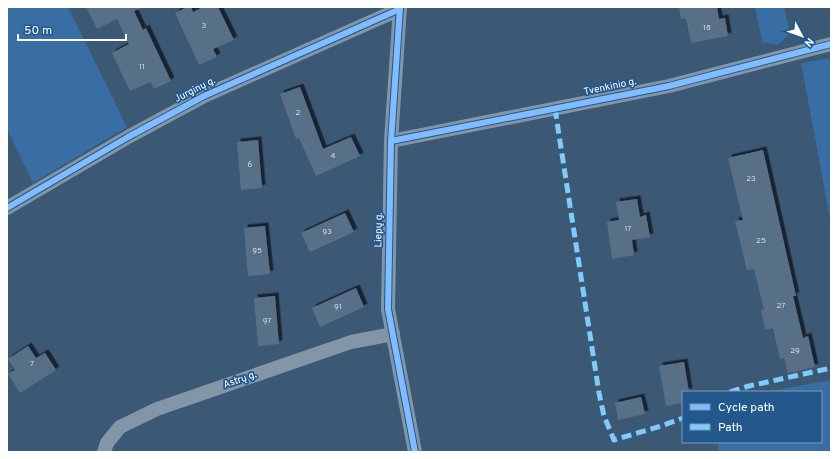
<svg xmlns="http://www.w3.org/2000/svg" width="838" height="459" font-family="Overpass,sans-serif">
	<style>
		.green { fill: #386ea3 }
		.building { fill: #597087; filter: url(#shadow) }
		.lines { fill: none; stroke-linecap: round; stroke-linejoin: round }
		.minor { stroke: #8296a8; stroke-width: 14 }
		.quiet { stroke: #80caff; stroke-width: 5; stroke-dasharray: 10 5; stroke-linecap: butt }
		.cycleway-casing { stroke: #23588d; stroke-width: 8 }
		.cycleway { stroke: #80bcff; stroke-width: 6 }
		.labels { text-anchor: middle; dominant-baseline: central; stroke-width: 3.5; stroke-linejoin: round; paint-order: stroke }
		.number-label { font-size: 8px; fill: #d6dbe1 }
		.street-label { font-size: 10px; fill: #fff; stroke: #23588d }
	</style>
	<defs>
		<filter id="shadow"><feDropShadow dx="3.5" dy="-3.5" stdDeviation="0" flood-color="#0009"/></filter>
	</defs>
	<rect width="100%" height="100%" fill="#3b5875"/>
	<g class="green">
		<path d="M7 7H68L127 127 33 183 7 129Z"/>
		<path d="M755 7H784L790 33 778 45 762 42Z"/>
		<path d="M831 58V224L801 63Z"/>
		<path d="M831 380V452H718V442H821V392H766Z"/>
	</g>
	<g class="building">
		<path d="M86 7H144L134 11 143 30 146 28 171 81 154 89 151 82 130 91 112 53 129 44 117 19 97 29Z"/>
		<path d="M187 7H191L193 12 203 7H218L234 40 213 49 217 57 199 65 175 13Z"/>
		<path d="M679 7H717L719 19 725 18 728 36 691 43 686 18 681 19Z"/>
		<path d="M300 87 323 149 351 137 360 156 316 176 299 138 296 139 280 94Z"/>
		<path d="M258 140 262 188 241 190 237 142Z"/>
		<path d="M763 150 796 296H793L803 338 808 336 815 367 788 373 784 358 780 359 773 328 765 330 761 310H764L754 269 747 270 735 221 743 220 728 158Z"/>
		<path d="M637 199 640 217 646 215 650 237 632 240 634 255 612 259 607 222 619 220 616 202Z"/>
		<path d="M345 213 354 232 310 252 301 233Z"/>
		<path d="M265 226 270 274 248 276 244 228Z"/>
		<path d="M356 288 364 307 320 327 312 308Z"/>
		<path d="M275 296 279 344 258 346 254 298Z"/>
		<path d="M28 346 36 358 45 353 56 370 20 393 8 374 15 370 8 359Z"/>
		<path d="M684 362 689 392H683V403L666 406 659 366Z"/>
		<path d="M641 397 645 414 618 420 615 403Z"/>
	</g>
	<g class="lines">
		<g class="minor">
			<path d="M400 7 391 141 388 309 415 452"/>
			<path d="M391 141 669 86 831 44"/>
			<path d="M7 208 128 137 204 96 400 9"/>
			<path d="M104 452 107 443 120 427 157 409 351 342 393 334"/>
		</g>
		<g class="quiet">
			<path d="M555 109 599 393 604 416 614 440 661 426 683 418"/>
			<path d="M730 392 749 386 831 368"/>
		</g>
		<defs>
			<g id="cycleway">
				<path d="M400 7 391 141 388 309 415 452"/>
				<path d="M391 141 669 86 831 44"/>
				<path d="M7 208 128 137 204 96 400 9"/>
			</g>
		</defs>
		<use href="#cycleway" class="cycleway-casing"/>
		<use href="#cycleway" class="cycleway"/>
	</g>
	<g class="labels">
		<g class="number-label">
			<text x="204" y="26">3</text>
			<text x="707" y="28">18</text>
			<text x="142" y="67">11</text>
			<text x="298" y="113">2</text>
			<text x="333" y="156">4</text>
			<text x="250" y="165">6</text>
			<text x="751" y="179">23</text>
			<text x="628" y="229">17</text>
			<text x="327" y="232">93</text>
			<text x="761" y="241">25</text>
			<text x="257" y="251">95</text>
			<text x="781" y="306">27</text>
			<text x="338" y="307">91</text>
			<text x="267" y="321">97</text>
			<text x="795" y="351">29</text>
			<text x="32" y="364">7</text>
		</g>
		<g class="street-label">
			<text transform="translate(610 87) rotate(-12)">Tvenkinio g.</text>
			<text transform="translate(195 90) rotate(-27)">Jurginų g.</text>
			<text transform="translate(379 230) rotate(-89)">Liepų g.</text>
			<text transform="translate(240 380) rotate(-19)">Astrų g.</text>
		</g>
	</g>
	<rect width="838" height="459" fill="none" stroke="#ffffff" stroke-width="16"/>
	<rect x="682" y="391" width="140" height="52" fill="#23588d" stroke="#7b9bbb"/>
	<rect x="690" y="404" width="20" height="6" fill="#80bcff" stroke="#7b9bbb"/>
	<text x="718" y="411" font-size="12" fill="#ffffff">Cycle path</text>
	<rect x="690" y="424" width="20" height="6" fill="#80caff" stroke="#7b9bbb"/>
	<text x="718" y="431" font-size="12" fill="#ffffff">Path</text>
	<g transform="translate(802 36) rotate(131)" stroke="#23588d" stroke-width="3" paint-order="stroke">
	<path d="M0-3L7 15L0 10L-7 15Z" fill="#ffffff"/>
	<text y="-6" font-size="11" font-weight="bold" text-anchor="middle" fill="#ffffff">N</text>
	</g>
	<path d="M18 34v6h108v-6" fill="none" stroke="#ffffff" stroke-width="2"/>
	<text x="24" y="34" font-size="12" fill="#ffffff" stroke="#23588d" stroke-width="3" paint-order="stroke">50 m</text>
</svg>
